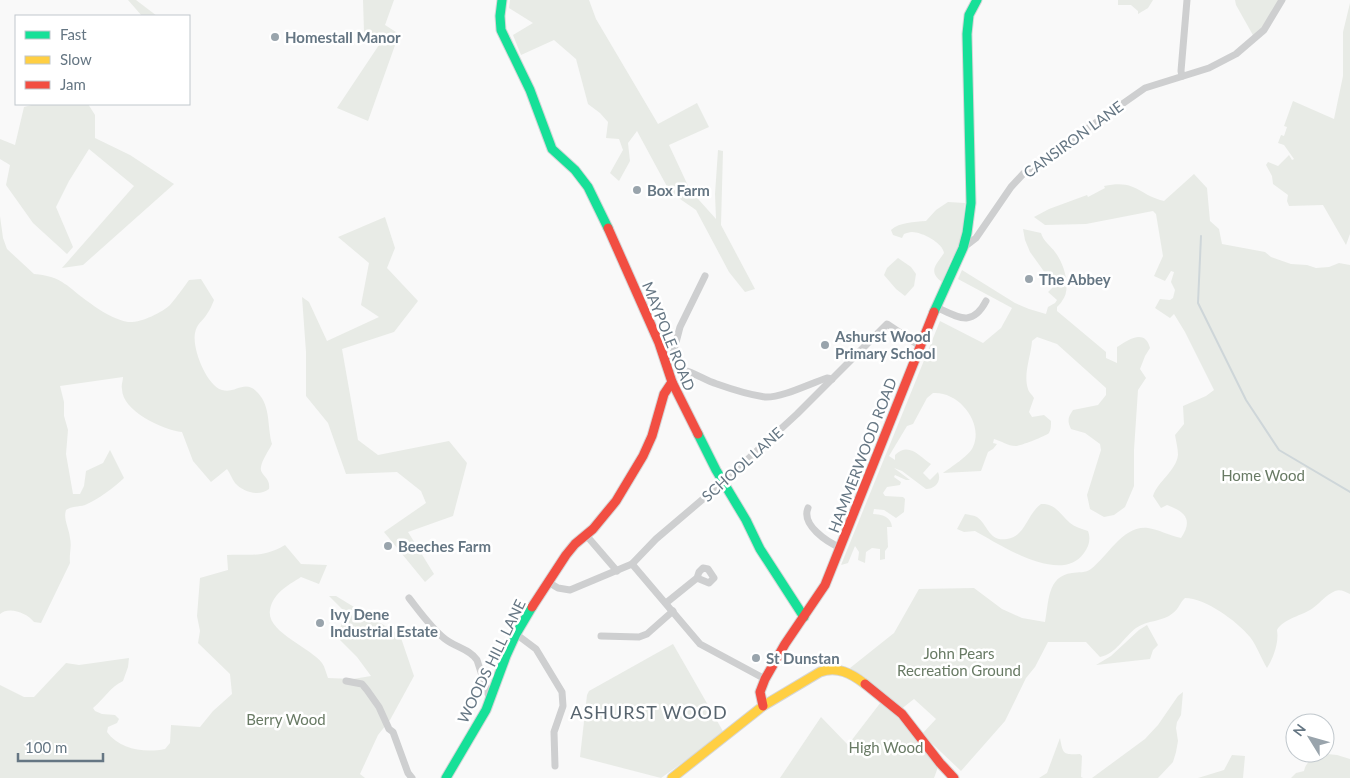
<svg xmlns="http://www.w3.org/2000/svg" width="1350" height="778" font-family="Lato,sans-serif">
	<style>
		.green { fill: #e8ebe6 }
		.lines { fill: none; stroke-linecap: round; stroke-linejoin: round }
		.stream { stroke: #ced6d9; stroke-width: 2 }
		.fast-casing { stroke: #d5d6d7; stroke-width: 11 }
		.slow-casing { stroke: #d5d6d7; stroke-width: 11 }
		.jam-casing { stroke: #d5d6d7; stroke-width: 11 }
		.street { stroke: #cecfd0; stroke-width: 7 }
		.fast { stroke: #16e098; stroke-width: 9 }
		.slow { stroke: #ffcf43; stroke-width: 9 }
		.jam { stroke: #f24e42; stroke-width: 9 }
		.poi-dot { fill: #99a4ac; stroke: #fff; stroke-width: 2 }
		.labels { text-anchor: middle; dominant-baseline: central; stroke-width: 5; stroke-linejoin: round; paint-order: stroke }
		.poi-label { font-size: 15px; font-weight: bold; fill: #657683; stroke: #fff; text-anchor: start }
		.street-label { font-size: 15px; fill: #657683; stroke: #fff }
		.park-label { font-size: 15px; fill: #687a64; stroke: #fff }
		.quarter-label { font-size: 18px; letter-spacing: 1px; fill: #57646e; stroke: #fff }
	</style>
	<rect width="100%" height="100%" fill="#f9f9f9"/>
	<g class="green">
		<path d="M128 0H136L157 16H142Z"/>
		<path d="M363 0H394L385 25 399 34 368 121 337 108 381 42 364 32Z"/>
		<path d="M510 0H589L596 19 658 124 697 103 709 127 669 145 690 190 716 219 715 194 718 150 723 151 721 225 755 289 745 292 729 272 696 210 670 192 637 131 628 143 630 161 619 181 610 173 623 150 619 139 606 138 608 122 600 113 588 104 576 59 554 40 521 55 513 35 533 23 509 8Z"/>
		<path d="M1118 0H1153L1148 8 1138 14V11L1131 5H1118Z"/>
		<path d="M1235 0H1279L1262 29 1254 37 1236 5Z"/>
		<path d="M1350 3V234L1346 245 1323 205 1289 206 1287 201 1288 195 1273 184 1272 176 1266 165 1268 162 1278 166 1289 155 1292 160 1294 159 1284 145 1278 143 1281 135 1284 136 1287 127 1284 126 1293 101 1334 119 1343 76V32Z"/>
		<path d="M35 104H88L95 115V138L130 155 174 184 83 265 62 268 134 186 89 149 69 181 56 207 73 247 67 254 33 223 6 185 10 165 0 159V139L15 145 24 107Z"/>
		<path d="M1194 174 1207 188 1210 221 1219 229 1222 244 1265 252 1271 257 1291 264 1307 265 1316 268 1329 267 1339 263 1350 265V594C1345 592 1341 589 1335 591 1326 595 1321 602 1313 608 1302 616 1284 618 1277 630 1279 642 1274 657 1267 668 1261 658 1257 646 1250 637 1237 621 1205 598 1185 598 1180 602 1179 609 1173 613 1163 622 1147 620 1136 628 1124 637 1116 654 1100 657L1086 642H1048L1035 667 1026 678 1005 721 961 771 922 734 936 719 914 699 900 710 867 683 866 678 850 668 894 633 919 589 974 588 1002 609 1022 618 1045 622C1049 602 1047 576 1072 573 1078 572 1086 573 1091 569 1108 556 1123 525 1148 528 1157 529 1171 536 1181 538 1193 520 1186 512 1167 505L1161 508 1153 496C1158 481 1176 471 1178 455 1178 449 1176 441 1175 435L1184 424 1183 406 1206 396 1214 390 1185 332 1174 314 1170 318 1155 308 1160 299 1170 300 1173 298 1175 290 1171 282 1174 272 1171 271 1165 281 1154 276 1163 256 1156 214 1153 211 1086 224 1045 225 1034 217 1049 209 1087 195 1088 197 1105 188 1104 186C1137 179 1138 195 1164 201Z"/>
		<path d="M948 202 965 203 961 244 951 260 942 282C927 271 937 264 944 253 943 243 922 232 912 232 909 232 907 233 904 234L902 238 893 235 891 230C900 222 914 222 926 221L936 210Z"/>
		<path d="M0 216 3 238 7 249 34 274C63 276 68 288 90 303 100 311 116 320 128 322 141 323 161 313 170 305 177 297 183 288 189 280L201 279 214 300C212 305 210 310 207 314 202 322 197 323 195 333 192 348 206 385 222 390 236 394 245 378 258 393 271 407 267 426 272 444 269 450 262 460 261 467 259 475 271 477 269 489 259 497 243 492 235 483 232 479 230 473 227 469L211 482 193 461 182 432C163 430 122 411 122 389 121 385 123 381 123 377L60 386 64 402V416L68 430 66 454 73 494H80L84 486 86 471 103 463 110 450 124 478C115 487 97 500 85 505 78 507 72 506 66 510 63 519 69 528 70 538 72 547 69 554 70 563L41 623 34 622C27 613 9 606 0 614Z"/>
		<path d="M385 217 395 248 387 268 418 301 394 332 342 349 358 440 378 455 449 441 467 463 453 516 408 532 434 574 425 582 384 532 426 503 421 491 397 472 346 474 328 423 306 396V352L302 297 309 302 327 341 379 317 361 305 369 263 338 237Z"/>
		<path d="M1023 229 1041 233C1043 241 1051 246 1055 252 1064 263 1072 289 1062 301 1061 303 1059 305 1057 307V311L1106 352V358L1117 363V347C1128 340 1145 328 1150 348L1145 356 1140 369 1146 378 1138 390 1134 450V486L1125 507 1114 515 1104 517 1090 509 1087 495 1101 450 1100 444 1085 433 1071 429C1067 421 1068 417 1073 410L1098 405 1106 395V388L1057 344 1037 337 1032 341C1031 356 1023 374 1028 389 1029 393 1032 394 1034 398L1029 412 1032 417 1044 415 1051 421C1051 426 1051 429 1049 433 1046 436 1020 446 1016 446 1007 446 1002 441 994 439L993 443 997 444 993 449 988 452 981 471 943 473C951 467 969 456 973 447 984 423 959 391 933 393L927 398 913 424 907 426 889 456 895 460V455C909 441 920 457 931 464L923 473 930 480 938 472C942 481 935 489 926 489L902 471 894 468 910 480H906L895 475 894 477 901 482 900 485 887 487 883 493 885 496 903 497 905 499 904 512 896 518 884 510 874 509 873 514C882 514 891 517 892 527H887L888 547 885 551V559L880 560V549L872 548 866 552 865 563 858 560 859 552 855 546 848 563 841 565 940 321 983 343 1001 328 1012 308 958 279 962 270 1015 303 1029 309 1046 314 1048 307 1055 303 1057 300 1048 292 1053 287V284L1030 252 1025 240Z"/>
		<path d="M898 258 911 267 916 274 914 286 905 296 896 289 884 275 887 268Z"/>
		<path d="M1041 504C1055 503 1060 514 1070 523 1075 527 1082 529 1088 531 1091 539 1089 546 1084 553 1061 586 999 544 975 531L964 532 957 529 965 514C969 515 973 515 977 517 988 525 989 542 1007 539 1025 537 1027 514 1041 504Z"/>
		<path d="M285 545 301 564 327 565 319 584 301 577C287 586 273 593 270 610 266 632 310 647 322 663 325 667 326 673 328 678L353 679 371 676 357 657 340 640V628L346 613 329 596H336L400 635 414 676 390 720 378 735 360 774 365 778H0V685L24 697H34L66 663 79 665 129 658 128 667 123 681C109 688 105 698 93 708L95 711 102 714 115 715 119 719 117 723 108 727 107 732C120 750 145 753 165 749L170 743 171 725 200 727 213 711 232 694 230 674 198 643 200 631 197 616 200 578 228 570 227 555C250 554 263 558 285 545Z"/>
		<path d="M1147 625 1158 645 1153 650 1150 659 1096 665 1111 656 1139 630Z"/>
		<path d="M673 644 724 733 661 778 580 757 587 695 589 691Z"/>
		<path d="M1183 692 1181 715 1177 722 1176 728 1178 741 1176 752 1173 762 1158 778H1092L1145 739 1158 725 1178 696Z"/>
		<path d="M881 702 910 729 938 767 934 778H780L821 717 848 745Z"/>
		<path d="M1060 738C1063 754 1063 755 1080 754L1082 756 1081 777 1083 778H1039L1047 773Z"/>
		<path d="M1327 754 1337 755 1350 759V778H1291L1296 773 1304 771C1306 760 1317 755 1327 754Z"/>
		<path d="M1232 755 1245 756 1243 778H1198L1224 770Z"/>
	</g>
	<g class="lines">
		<path class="stream" d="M1201 236 1198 303 1246 400 1279 450 1350 492"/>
		<defs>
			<g id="fast">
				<path d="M502 0 500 16 501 30 530 90 552 149 575 170 588 187 608 228"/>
				<path d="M934 312 963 248 967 233 971 203 967 34 969 15 977 0"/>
				<path d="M698 434 716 470 746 520 760 549 804 617"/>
				<path d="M446 778 486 710 506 656 516 634 532 607"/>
			</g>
			<path id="slow" d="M672 778 763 706 820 672C837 666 851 673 865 684"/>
			<g id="jam">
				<path d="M608 228 659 343 672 382 698 434"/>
				<path d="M532 607 566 555 575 544 593 529 616 501 643 456 652 436 664 394 672 382"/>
				<path d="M865 684 902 714 940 763 954 778"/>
				<path d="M763 706 760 692 765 679 785 644 825 585 934 312"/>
			</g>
		</defs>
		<use href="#fast" class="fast-casing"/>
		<use href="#slow" class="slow-casing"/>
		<use href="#jam" class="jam-casing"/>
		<g class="street">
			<path d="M1182 76 1181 71 1187 0"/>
			<path d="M963 248 976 238 1011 187 1024 173 1145 88 1209 68 1236 54 1264 30 1282 0"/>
			<path d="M936 307C958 317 972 328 986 301"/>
			<path d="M669 369 680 327 705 276"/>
			<path d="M667 370C686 365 700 379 717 384 731 389 751 395 765 397 782 398 811 383 827 378L832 379"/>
			<path d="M808 508C801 525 827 542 841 548"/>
			<path d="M586 535 617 571"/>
			<path d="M632 564 700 644 765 679"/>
			<path d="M548 582 558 588 570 590 632 564 656 539 723 482 797 414 887 324 920 346"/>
			<path d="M409 598C420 612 431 628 445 639 455 647 470 649 477 660L490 700"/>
			<path d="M666 603 697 578 699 572 703 568 708 569 714 578 709 583 697 578"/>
			<path d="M516 634 536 649 562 692 563 706 554 732 555 766"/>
			<path d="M601 636 639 637 647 634 673 611"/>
			<path d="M346 681 362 684 367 690 379 707 389 729 393 732 408 773 412 778"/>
		</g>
		<use href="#fast" class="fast"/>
		<use href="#slow" class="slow"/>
		<use href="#jam" class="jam"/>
	</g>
	<g class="poi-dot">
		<circle cx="275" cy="37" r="5"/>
		<circle cx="637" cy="190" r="5"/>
		<circle cx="1029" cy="279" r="5"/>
		<circle cx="825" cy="345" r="5"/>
		<circle cx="388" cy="546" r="5"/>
		<circle cx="320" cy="623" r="5"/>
		<circle cx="756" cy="658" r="5"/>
	</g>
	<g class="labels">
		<g class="poi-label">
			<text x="285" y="37">Homestall Manor</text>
			<text x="647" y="190">Box Farm</text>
			<text x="1039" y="279">The Abbey</text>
			<text x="835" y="336">Ashurst Wood<tspan x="835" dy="17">Primary School</tspan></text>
			<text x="398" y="546">Beeches Farm</text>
			<text x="330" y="614">Ivy Dene<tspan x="330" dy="17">Industrial Estate</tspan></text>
			<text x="766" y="658">St Dunstan</text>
		</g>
		<g class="street-label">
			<text transform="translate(1073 139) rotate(-36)">CANSIRON LANE</text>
			<text transform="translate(669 336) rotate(68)">MAYPOLE ROAD</text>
			<text transform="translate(862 455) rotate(-69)">HAMMERWOOD ROAD</text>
			<text transform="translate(742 464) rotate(-42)">SCHOOL LANE</text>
			<text transform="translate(491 661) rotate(-64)">WOODS HILL LANE</text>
		</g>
		<g class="park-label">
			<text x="1263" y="475">Home Wood</text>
			<text x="959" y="653">John Pears<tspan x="959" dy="17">Recreation Ground</tspan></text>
			<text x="286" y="719">Berry Wood</text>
			<text x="886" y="747">High Wood</text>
		</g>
		<g class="quarter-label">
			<text x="649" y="712">ASHURST WOOD</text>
		</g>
	</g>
	<rect x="15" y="15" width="175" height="90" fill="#ffffff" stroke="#c1c8cd"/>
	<rect x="25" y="31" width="25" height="8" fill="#16e098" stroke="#c1c8cd"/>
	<text x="60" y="40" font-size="15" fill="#657683">Fast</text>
	<rect x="25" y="56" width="25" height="8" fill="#ffcf43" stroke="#c1c8cd"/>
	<text x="60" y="65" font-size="15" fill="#657683">Slow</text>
	<rect x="25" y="81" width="25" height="8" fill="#f24e42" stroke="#c1c8cd"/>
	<text x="60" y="90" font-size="15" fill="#657683">Jam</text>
	<g transform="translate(1310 738) rotate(307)"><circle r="24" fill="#ffffff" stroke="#c1c8cd"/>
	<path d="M0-4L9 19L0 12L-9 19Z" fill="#99a4ac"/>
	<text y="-8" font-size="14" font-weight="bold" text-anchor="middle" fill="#657683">N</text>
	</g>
	<path d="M18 753v8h85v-8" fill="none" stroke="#657683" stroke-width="2.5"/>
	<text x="25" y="753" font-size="15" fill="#657683" stroke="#ffffff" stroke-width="4" paint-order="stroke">100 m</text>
</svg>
